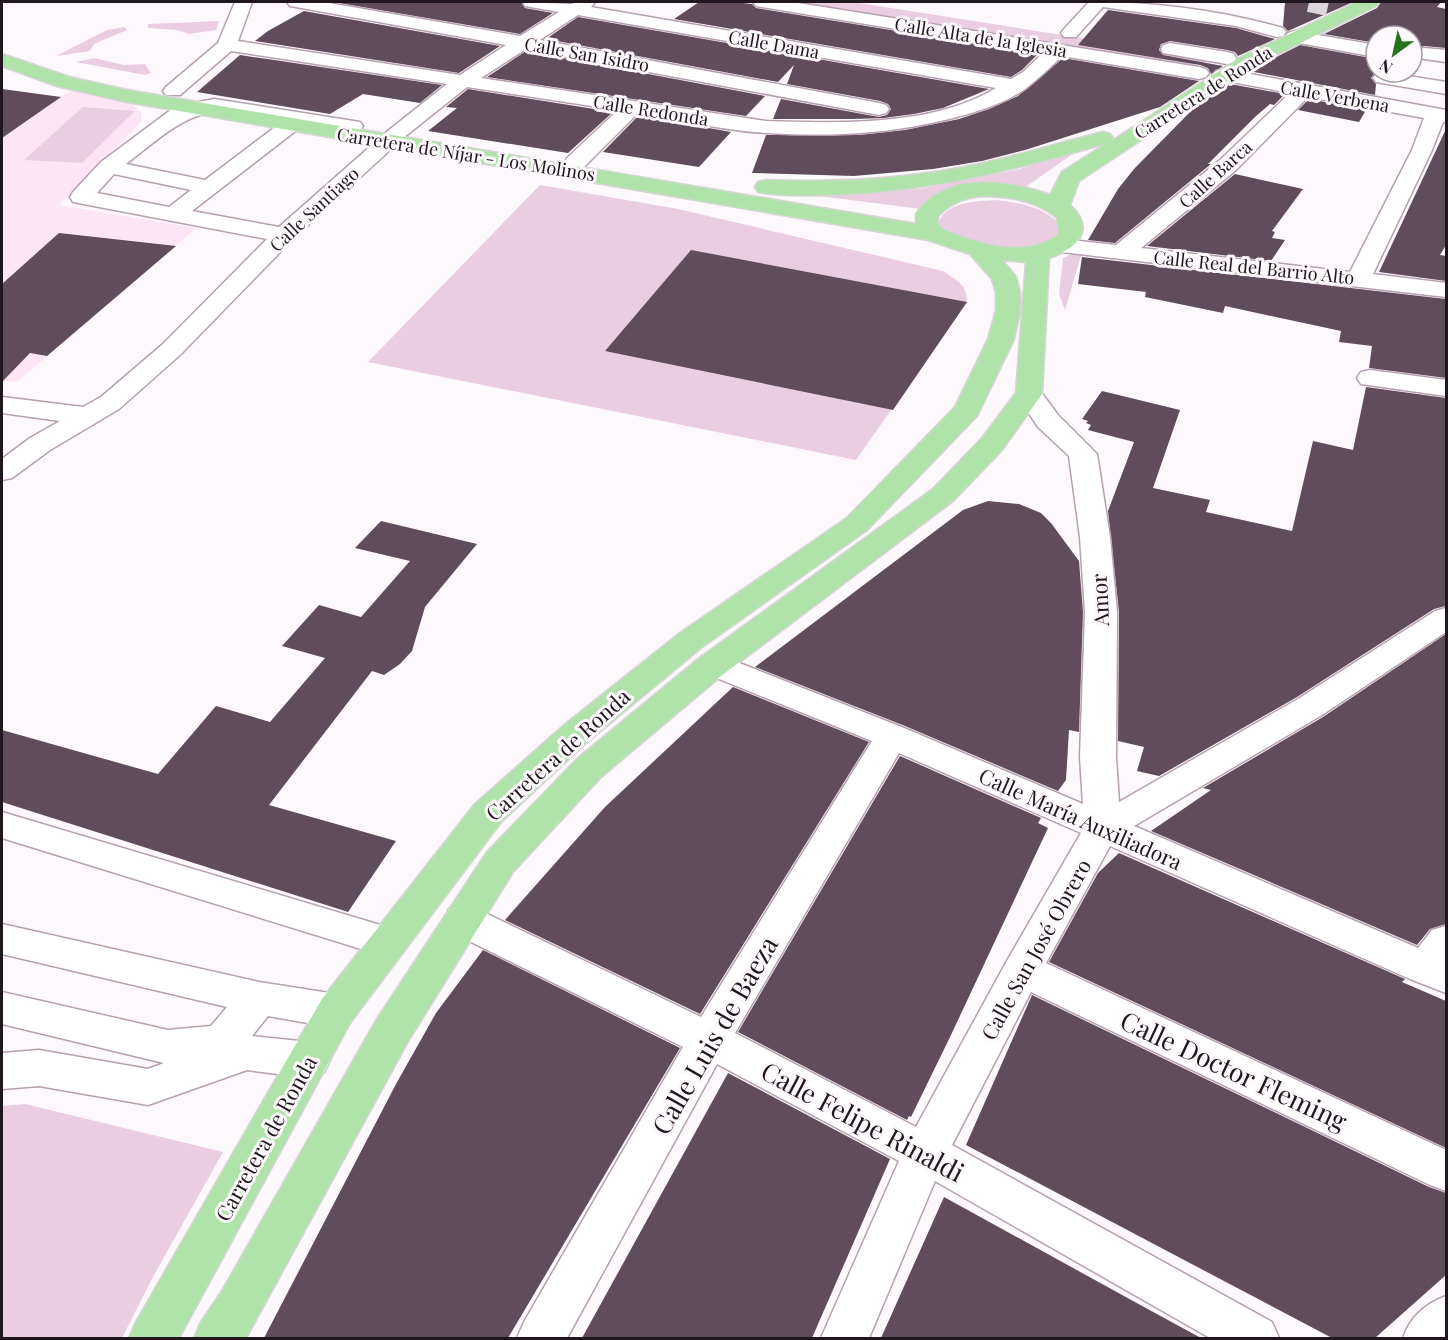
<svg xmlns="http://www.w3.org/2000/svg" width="1448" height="1340" font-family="'Playfair Display',serif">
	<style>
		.built { fill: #fee5f6 }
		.green { fill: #ebcde2 }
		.building { fill: #604c5a }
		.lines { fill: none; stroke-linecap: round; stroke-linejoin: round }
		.minor-tunnel { stroke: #dcd6da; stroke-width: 20; stroke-dasharray: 20 10; stroke-linecap: butt }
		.minor-casing { stroke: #b6a0af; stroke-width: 3 }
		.major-casing { stroke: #d7d5d6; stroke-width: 3 }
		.minor { fill: #fff; fill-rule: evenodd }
		.major { fill: #b0e3aa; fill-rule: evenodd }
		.labels { text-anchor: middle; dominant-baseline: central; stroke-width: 6; stroke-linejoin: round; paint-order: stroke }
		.far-street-label { font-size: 18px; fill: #1f171d; stroke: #fdf8fb }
		.street-label { font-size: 21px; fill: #1f171d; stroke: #fdf8fb }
		.near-street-label { font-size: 26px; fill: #1f171d; stroke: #fdf8fb }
	</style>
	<rect width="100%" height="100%" fill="#fdf8fb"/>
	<path class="built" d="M2 89 61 97 73 90 131 103 141 112V122L59 205 196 228 17 382 2 381Z"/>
	<g class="green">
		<path d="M794 2H853L1207 58 1206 62 1192 65Z"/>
		<path d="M219 21 216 30 189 34 177 30 148 28V24H151Z"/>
		<path d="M125 27 127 30 94 44 90 51 56 56 107 30Z"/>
		<path d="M94 58 124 65 145 64 151 73 145 75 76 62Z"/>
		<path d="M83 107 135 111 82 163 24 160Z"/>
		<path d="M1077 151 1017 193 992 190 921 209 803 194 919 189 1020 169Z"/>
		<path d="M540 185 678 209 943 271C957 281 967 284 967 302L856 460 368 362Z"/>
		<path d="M996 200C1020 203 1041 206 1059 223V241L1014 256 938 228C940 202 975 201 996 200Z"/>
		<path d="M1083 249 1065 310 1059 294 1063 258Z"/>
		<path d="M25 1104 223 1152 154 1275 122 1338H2V1106Z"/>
	</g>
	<g class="building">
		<path d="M333 2H521L525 8 553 13 520 34Z"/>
		<path d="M699 2H734L752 4 756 8 1038 54 1022 70 1011 77 674 19Z"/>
		<path d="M1285 2H1353L1288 31 1283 26Z"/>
		<path d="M1381 2H1441L1437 7 1446 9V48L1424 46 1412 50V36H1376V43L1324 34 1377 8Z"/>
		<path d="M1108 10 1236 28 1275 39 1238 56 1235 52 1227 50 1170 41 1161 44 1159 50 1163 55 1223 66 1211 74 1208 68 1200 65 1078 45Z"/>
		<path d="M304 11 500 46 459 73 255 41 268 31Z"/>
		<path d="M578 17 989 89 943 108 914 114 884 118 853 119H773L781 99 879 117 887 115 891 109 888 104 880 101 787 84 794 65 778 82 546 39Z"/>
		<path d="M1300 45 1376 59V72L1371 78 1376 84 1375 95 1249 71Z"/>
		<path d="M526 51 765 96 746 116 487 77Z"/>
		<path d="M240 55 442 85 420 103 363 94 330 114 197 92Z"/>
		<path d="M1063 58 1199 81 1160 107 1025 150 982 161 933 169 854 176 752 173 766 135H859L905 130 959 119 989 109 1018 96Z"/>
		<path d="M1230 84 1285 94 1274 105 1270 104 1255 117 1208 164H1211L1115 243 1088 240 1118 189 1134 169 1194 108Z"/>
		<path d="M2 89 61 97 2 138Z"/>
		<path d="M468 89 613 112 568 153 428 131 457 108 446 107Z"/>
		<path d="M1309 99 1366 110 1359 122 1298 110Z"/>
		<path d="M639 115 703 127 731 132 699 167 603 152Z"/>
		<path d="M1446 129V245L1440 255 1446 256V281L1379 272Z"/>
		<path d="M1235 174 1303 189 1272 231 1275 232 1272 238 1285 240 1271 261 1147 246Z"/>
		<path d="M59 233 176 246 47 356 30 353 2 382V284Z"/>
		<path d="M691 250 967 302 893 410 605 351Z"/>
		<path d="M1082 257 1446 299V378L1369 368 1372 346 1339 342 1341 331 1225 306 1223 313 1145 297 1146 292 1078 284Z"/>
		<path d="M1366 387 1446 398V606L1434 609 1297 697 1159 776 1137 771 1144 747 1118 741 1119 612 1108 511 1134 442 1088 430 1091 425 1086 423 1088 421 1082 419 1102 391 1180 410 1153 488 1210 500 1206 512 1292 531 1313 441 1353 450Z"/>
		<path d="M988 501 1019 504 1041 513 1051 523 1079 561 1083 612 1079 732 1069 730 1066 780 1058 791 905 726 755 667 963 510Z"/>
		<path d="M381 521 477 544 425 607 412 651 400 664 384 675 372 671 269 805 396 841 348 912 2 802V730L158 774 216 706 270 722 325 658 282 646 319 605 361 617 410 561 355 548Z"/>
		<path d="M1446 634V924L1430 929 1417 945 1151 831 1211 790 1203 788 1323 717Z"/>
		<path d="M733 687 869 742 700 1014 505 920 605 807Z"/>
		<path d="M900 756 1041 818 1038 823 1048 828 951 1035 911 1117 909 1116 907 1120 738 1032Z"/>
		<path d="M1119 853 1405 979 1402 982 1446 1001V1148L1049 962 1098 873Z"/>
		<path d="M483 950 680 1048 508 1338H264L396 1084 436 1013Z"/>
		<path d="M1032 995 1429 1187 1446 1193V1275L1375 1338H1332L966 1145Z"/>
		<path d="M728 1073 890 1159 812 1338H582Z"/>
		<path d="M944 1197 1144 1307 1201 1338H881Z"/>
	</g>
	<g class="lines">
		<path class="minor-tunnel" d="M1309 2 1328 6"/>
		<defs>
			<g id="minor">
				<path d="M235 2H252L238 41 460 75 506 45 296 7 290 6 287 2H323L520 36 559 12 525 6 523 2 572 4 576 2H595L591 7 1011 79 1023 72 1043 53 762 7 756 6 753 2H792L1199 67 1206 69 1209 73 1206 77 1199 79 1062 56C1050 68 1038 79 1025 89 1004 104 974 113 949 119 890 134 829 137 768 133 725 131 681 120 638 113L583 168 575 169 567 168 564 163 567 158 618 110 467 87 403 138 292 240 181 354 119 409 50 450 12 478 2 480V459L30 438 60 421 2 413V397L83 407 101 397 163 344 267 239 73 202 70 197 73 192 101 162 180 103 187 101 194 103 214 99 360 122 363 126 360 130 353 132 301 124 298 129 192 211 279 227 389 130 447 84 231 51 180 95H166L163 91 166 87 218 43ZM578 15 996 88C932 127 838 123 766 121L481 78 526 49 879 115 886 113 889 109 886 105 879 103 540 40ZM214 111 283 121 205 180 126 164C155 142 177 119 214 111ZM114 174 191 190 169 207 97 193Z"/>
				<path d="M1089 2C1155 2 1220 10 1283 28L1286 32 1283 36 1277 37 1236 26 1103 7 1076 37H1064L1061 33 1064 29Z"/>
				<path d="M1295 31 1376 45V57L1288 41 1286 37 1288 33Z"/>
				<path d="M1170 43 1227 52 1234 54 1236 58 1234 62 1227 64 1163 53 1161 49 1163 45Z"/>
				<path d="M1424 48 1446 50V62L1417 58 1415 54 1417 50Z"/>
				<path d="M1223 69 1446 110V122H1443L1432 150 1373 274 1446 283V297L1053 251 1049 246 1053 241 1061 239 1116 245 1220 160 1290 93 1216 79 1213 75 1216 71ZM1308 97 1424 118 1412 150 1350 272 1141 248 1236 170Z"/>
				<path d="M1383 72 1446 82V94L1376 82 1373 78 1376 74Z"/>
				<path d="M1370 370 1446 380V396L1361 384 1357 378 1361 372Z"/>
				<path d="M1029 386 1038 388 1058 415 1097 454 1110 537 1117 612 1116 757 1119 802 1298 699 1435 611 1446 608V632L1322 715 1134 826 1418 948 1432 930 1446 926V993L1410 979 1110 846 1046 963 1446 1150V1191L1430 1185 1031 992 952 1145 1272 1322 1279 1338H1210L935 1181 869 1338H821L899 1161 717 1064 567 1338H517L524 1322 683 1047 449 931 444 920 449 909 463 905 477 909 701 1017 872 741 702 672 698 664 702 656 714 653 904 728 1083 804 1080 757 1085 612 1080 537 1069 456 1038 427 1016 394 1020 388ZM899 753 1081 833 1008 959 916 1127 735 1033Z"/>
				<path d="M2 812 387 927 401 931 407 942 401 953 387 957 2 838Z"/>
				<path d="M2 924 259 982 336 994 350 999 356 1011 350 1023 336 1028 268 1016 252 1036 309 1042 324 1048 330 1060 324 1072 309 1078 247 1070 148 1105 39 1086 2 1089V1053L39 1050 148 1069 164 1063 2 1024V992L168 1030 211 1026 227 1007 2 954Z"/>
				<path d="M1446 1296V1338H1403C1410 1317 1425 1304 1446 1296Z"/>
			</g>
			<path id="major" d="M1357 2H1379L1376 6 1253 66 1079 181 1070 205C1097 230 1076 249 1049 258L1042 394 1002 450 953 501 721 676 601 777 513 872 407 1043 246 1338H194L201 1322 222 1291 377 1019 487 852 577 759 697 660 933 489 982 438 1016 393 1026 262 1002 260 1016 277 1020 292V311L1014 339 977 416 867 530 702 647 587 742 501 822 350 1023 179 1338H129L136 1322 322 999 475 804 563 726 680 633 847 518 955 407 988 339 996 311V292L992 279 970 254 928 240 127 102 57 86 2 66V54L69 77 127 90 916 224V214C945 171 1008 180 1050 195L1062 172 1107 143C1015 170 924 193 827 195 805 195 780 197 758 192L755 187 758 182 766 180C838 183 909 179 979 164 1021 155 1062 142 1103 132L1110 134 1113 138 1112 141 1239 58ZM981 196C1007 196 1037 200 1057 218L1059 234C1026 260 978 244 942 229L938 223V216C951 203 964 198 981 196Z"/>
		</defs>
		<use href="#minor" class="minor-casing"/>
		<use href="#major" class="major-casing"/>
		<use href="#minor" class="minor"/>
		<use href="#major" class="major"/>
	</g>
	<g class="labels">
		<g class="far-street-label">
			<text transform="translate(981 37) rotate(9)">Calle Alta de la Iglesia</text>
			<text transform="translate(774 44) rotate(10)">Calle Dama</text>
			<text transform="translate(587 54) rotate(10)">Calle San Isidro</text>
			<text transform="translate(1203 92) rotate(-32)">Carretera de Ronda</text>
			<text transform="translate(1335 96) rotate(10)">Calle Verbena</text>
			<text transform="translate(651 110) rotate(9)">Calle Redonda</text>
			<text transform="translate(466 154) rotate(9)">Carretera de Níjar - Los Molinos</text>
			<text transform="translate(1215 174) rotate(-42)">Calle Barca</text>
			<text transform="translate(314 209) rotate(-43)">Calle Santiago</text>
			<text transform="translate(1254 267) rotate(6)">Calle Real del Barrio Alto</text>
		</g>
		<g class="street-label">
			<text transform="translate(1099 600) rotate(-93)">Amor</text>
			<text transform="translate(557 754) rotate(-42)">Carretera de Ronda</text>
			<text transform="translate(1081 818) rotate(24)">Calle María Auxiliadora</text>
			<text transform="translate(1035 949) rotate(-61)">Calle San José Obrero</text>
			<text transform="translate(265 1138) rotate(-61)">Carretera de Ronda</text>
		</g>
		<g class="near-street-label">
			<text transform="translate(714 1035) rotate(-60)">Calle Luis de Baeza</text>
			<text transform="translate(1234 1070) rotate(25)">Calle Doctor Fleming</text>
			<text transform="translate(863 1121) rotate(28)">Calle Felipe Rinaldi</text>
		</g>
	</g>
	<rect width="1448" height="1340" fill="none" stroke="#1f171d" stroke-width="6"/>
	<g transform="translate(1394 54) rotate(213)"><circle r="28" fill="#fdf8fb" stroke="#a49ea2" stroke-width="1.5"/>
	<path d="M0-4.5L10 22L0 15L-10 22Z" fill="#25741d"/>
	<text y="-9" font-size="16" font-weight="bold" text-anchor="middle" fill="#1f171d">N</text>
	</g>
</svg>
